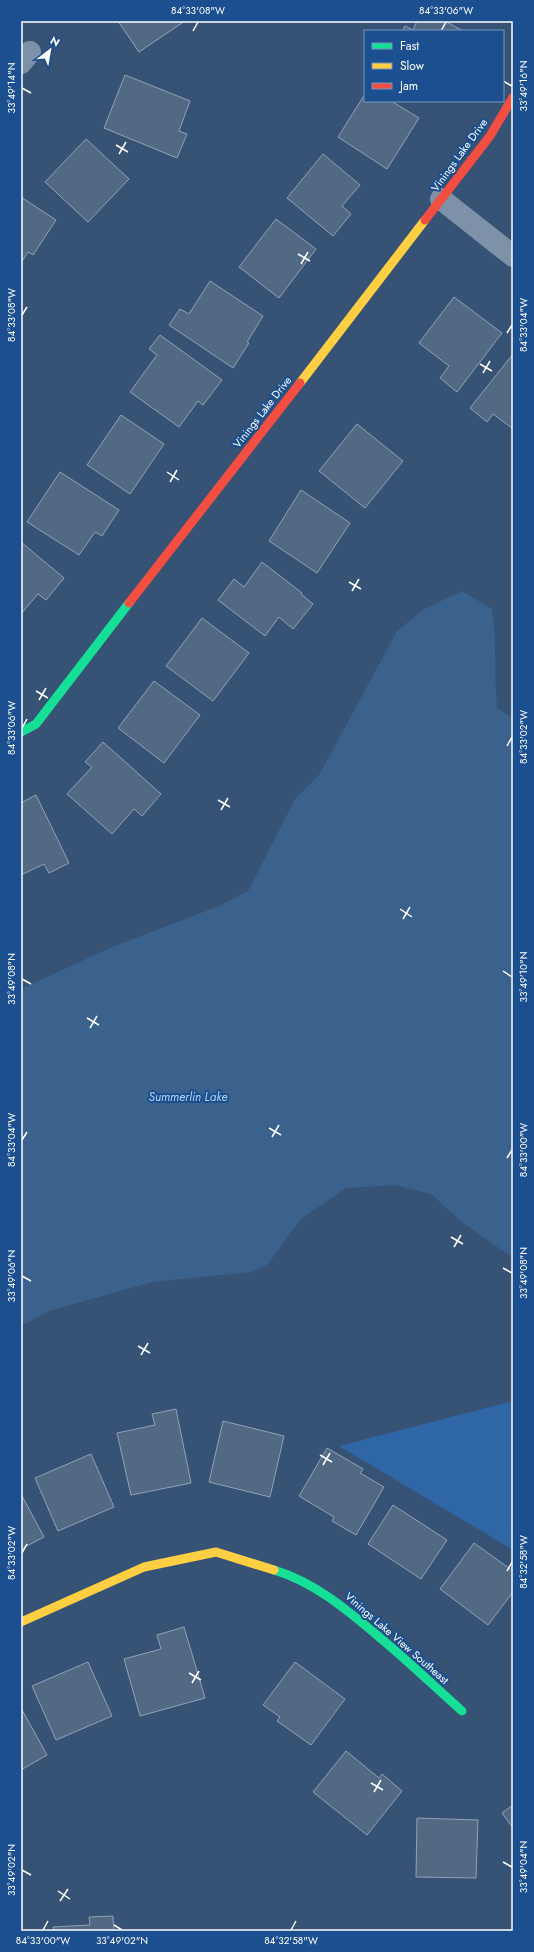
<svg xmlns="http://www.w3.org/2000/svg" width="534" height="1952" font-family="Jost,sans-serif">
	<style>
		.green { fill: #2f66a5 }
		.water { fill: #3b618d }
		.building { fill: #526984; stroke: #92a2b6 }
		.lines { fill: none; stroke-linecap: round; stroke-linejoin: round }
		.street { stroke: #7d92a8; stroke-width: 22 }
		.fast { stroke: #16e098; stroke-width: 9 }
		.slow { stroke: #ffcf43; stroke-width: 9 }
		.jam { stroke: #f24e42; stroke-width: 9 }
		.ticks { fill: none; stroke: #fff; stroke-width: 1.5 }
		.labels { text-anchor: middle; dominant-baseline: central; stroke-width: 4; stroke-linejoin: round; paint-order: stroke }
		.street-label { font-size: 11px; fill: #fff; stroke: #1b4f8f }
		.water-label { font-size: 12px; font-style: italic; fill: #b5d3f5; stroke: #1b4f8f }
		.neatline { fill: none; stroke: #fff; stroke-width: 1.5 }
		.ticks-label { font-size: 10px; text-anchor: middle; fill: #fff }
	</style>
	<rect width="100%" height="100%" fill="#365274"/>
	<path class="green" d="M513 1401V1550L339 1446Z"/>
	<path class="water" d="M462 591 492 609C497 641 494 675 497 708L513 718V1258L463 1223 431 1194 395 1185 346 1188 301 1219 268 1264 252 1272 152 1282 49 1311 21 1326V989L112 947 219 906 248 891 295 799 319 775 397 631 424 609Z"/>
	<g class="building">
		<path d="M118 21H185L139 52Z"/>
		<path d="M417 21H445L463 31H402L405 26 413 30Z"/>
		<path d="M125 75 190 101 179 131 187 134 177 158 104 128Z"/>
		<path d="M365 94V101H391L419 118 387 169 338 137Z"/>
		<path d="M86 139 129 179 88 222 45 182Z"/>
		<path d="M323 154 360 185 342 206 351 214 333 236 287 198Z"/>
		<path d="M21 197 56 220 33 255 28 252 21 263Z"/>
		<path d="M276 219 316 249 279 298 239 267Z"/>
		<path d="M210 281 263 316 247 342 249 343 233 368 169 325 180 309 189 314Z"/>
		<path d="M454 297 502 333 457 392 440 378 449 366 419 343Z"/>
		<path d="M160 335 222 380 203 405 198 401 179 427 130 392 157 355 149 349Z"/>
		<path d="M513 354V429L493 414 487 422 470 408Z"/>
		<path d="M121 415 164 444 130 494 87 465Z"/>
		<path d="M357 424 403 461 365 508 319 471Z"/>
		<path d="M60 472 119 510 102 536 95 532 79 555 27 522Z"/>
		<path d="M301 490 350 523 317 573 269 541Z"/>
		<path d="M21 542 64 578 46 600 38 594 21 614Z"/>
		<path d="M262 562 302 593 301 594 313 604 293 629 279 617 265 636 218 600 234 579 244 587Z"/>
		<path d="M202 618 249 653 213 701 166 666Z"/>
		<path d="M154 681 200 715 164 763 118 728Z"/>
		<path d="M103 742 161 794 142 816 134 809 112 834 67 794 92 767 85 762Z"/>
		<path d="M36 795 69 863 49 873 44 864 21 875V803Z"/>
		<path d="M176 1409 191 1483 131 1495 117 1433 155 1425 152 1414Z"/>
		<path d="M223 1421 284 1436 270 1497 209 1482Z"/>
		<path d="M327 1448 363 1469 360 1473 384 1487 356 1535 332 1521 334 1517 299 1496Z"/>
		<path d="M91 1454 114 1507 58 1531 35 1478Z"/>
		<path d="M21 1494 44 1537 21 1549Z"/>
		<path d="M393 1505 447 1540 421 1579 368 1544Z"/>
		<path d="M474 1543 513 1571V1592L488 1625 440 1589Z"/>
		<path d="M184 1627 205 1698 140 1716 124 1659 161 1649 157 1635Z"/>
		<path d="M88 1662 112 1716 56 1740 32 1686Z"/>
		<path d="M295 1662 345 1699 311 1745 277 1721 280 1717 263 1705Z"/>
		<path d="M21 1708 47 1755 21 1770Z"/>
		<path d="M346 1751 379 1778 382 1774 402 1791 367 1835 313 1792Z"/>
		<path d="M513 1805V1828L502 1813Z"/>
		<path d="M417 1818 478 1820 476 1878 416 1877Z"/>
		<path d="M113 1916 114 1931H54L53 1927 90 1925 89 1917Z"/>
	</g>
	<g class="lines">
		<g class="street">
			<path d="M21 63 30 52"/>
			<path d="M441 199 513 256"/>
		</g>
		<g class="fast">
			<path d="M21 732 36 724 129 603"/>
			<path d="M274 1570C314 1582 346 1609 378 1636 407 1660 434 1686 462 1711"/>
		</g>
		<g class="slow">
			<path d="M300 383 425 220"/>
			<path d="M21 1622 144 1567 216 1552 274 1570"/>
		</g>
		<g class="jam">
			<path d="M425 220 490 136 513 97"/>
			<path d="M129 603 300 383"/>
		</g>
	</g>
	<path class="ticks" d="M193 31 198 22M441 31 446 22M503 81 512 86M22 88 31 93M116 145 128 152M119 154 126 142M298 254 310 261M301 264 308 252M22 315 27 307M507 333 512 325M480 364 492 371M483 373 490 361M167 472 179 480M170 482 177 470M349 582 361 589M352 591 359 579M36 691 48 698M39 700 46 688M22 728 27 719M507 746 512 737M218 800 230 807M221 810 228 798M400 909 412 917M403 919 410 907M503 971 512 977M22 979 31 984M87 1018 99 1025M90 1028 97 1016M269 1128 281 1135M272 1137 279 1125M22 1140 27 1132M507 1158 512 1150M451 1237 463 1244M454 1247 461 1235M503 1268 512 1273M22 1276 31 1281M138 1346 150 1353M141 1355 148 1343M320 1455 332 1462M323 1465 330 1453M22 1553 27 1544M507 1571 512 1562M189 1673 201 1680M192 1683 199 1671M371 1783 383 1790M374 1792 381 1780M503 1862 512 1867M22 1870 31 1875M58 1891 70 1899M60 1901 68 1889M114 1925 122 1930M43 1930 48 1921M291 1930 296 1921"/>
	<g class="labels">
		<g class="street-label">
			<text transform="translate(459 155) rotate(-54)">Vinings Lake Drive</text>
			<text transform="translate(262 412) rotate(-52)">Vinings Lake Drive</text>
			<text transform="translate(397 1638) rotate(41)">Vinings Lake View Southeast</text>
		</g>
		<g class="water-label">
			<text x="188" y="1097">Summerlin Lake</text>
		</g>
	</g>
	<rect width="534" height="1952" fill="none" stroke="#1b4f8f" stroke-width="44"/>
	<rect x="364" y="30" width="140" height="72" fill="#1b4f8f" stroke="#7695bc"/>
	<rect x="372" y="43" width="20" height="6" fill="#16e098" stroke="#7695bc"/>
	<text x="400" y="50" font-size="12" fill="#ffffff">Fast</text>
	<rect x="372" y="63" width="20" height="6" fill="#ffcf43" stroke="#7695bc"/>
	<text x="400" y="70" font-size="12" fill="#ffffff">Slow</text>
	<rect x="372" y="83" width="20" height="6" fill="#f24e42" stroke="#7695bc"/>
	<text x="400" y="90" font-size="12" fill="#ffffff">Jam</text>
	<g transform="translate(50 50) rotate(31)" stroke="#1b4f8f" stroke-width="3" paint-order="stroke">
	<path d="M0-3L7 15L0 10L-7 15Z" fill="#ffffff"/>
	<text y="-6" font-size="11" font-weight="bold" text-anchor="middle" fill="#ffffff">N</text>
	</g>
	<rect x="22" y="22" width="490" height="1908" class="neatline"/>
	<g class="ticks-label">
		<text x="198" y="14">84°33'08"W</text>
		<text x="446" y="14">84°33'06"W</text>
		<text transform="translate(523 86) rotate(-90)" y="4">33°49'16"N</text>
		<text transform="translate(11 88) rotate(-90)" y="4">33°49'14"N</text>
		<text transform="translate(11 315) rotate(-90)" y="4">84°33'08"W</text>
		<text transform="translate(523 325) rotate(-90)" y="4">84°33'04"W</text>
		<text transform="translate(11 728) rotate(-90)" y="4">84°33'06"W</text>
		<text transform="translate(523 737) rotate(-90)" y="4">84°33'02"W</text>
		<text transform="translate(523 977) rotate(-90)" y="4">33°49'10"N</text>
		<text transform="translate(11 979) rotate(-90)" y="4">33°49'08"N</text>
		<text transform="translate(11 1140) rotate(-90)" y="4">84°33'04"W</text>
		<text transform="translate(523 1150) rotate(-90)" y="4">84°33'00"W</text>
		<text transform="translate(523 1273) rotate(-90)" y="4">33°49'08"N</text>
		<text transform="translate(11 1276) rotate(-90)" y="4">33°49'06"N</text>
		<text transform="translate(11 1553) rotate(-90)" y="4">84°33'02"W</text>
		<text transform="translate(523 1562) rotate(-90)" y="4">84°32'58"W</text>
		<text transform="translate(523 1867) rotate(-90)" y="4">33°49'04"N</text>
		<text transform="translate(11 1870) rotate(-90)" y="4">33°49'02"N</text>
		<text x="43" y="1944">84°33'00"W</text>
		<text x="122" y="1944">33°49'02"N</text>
		<text x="291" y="1944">84°32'58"W</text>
	</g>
</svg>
